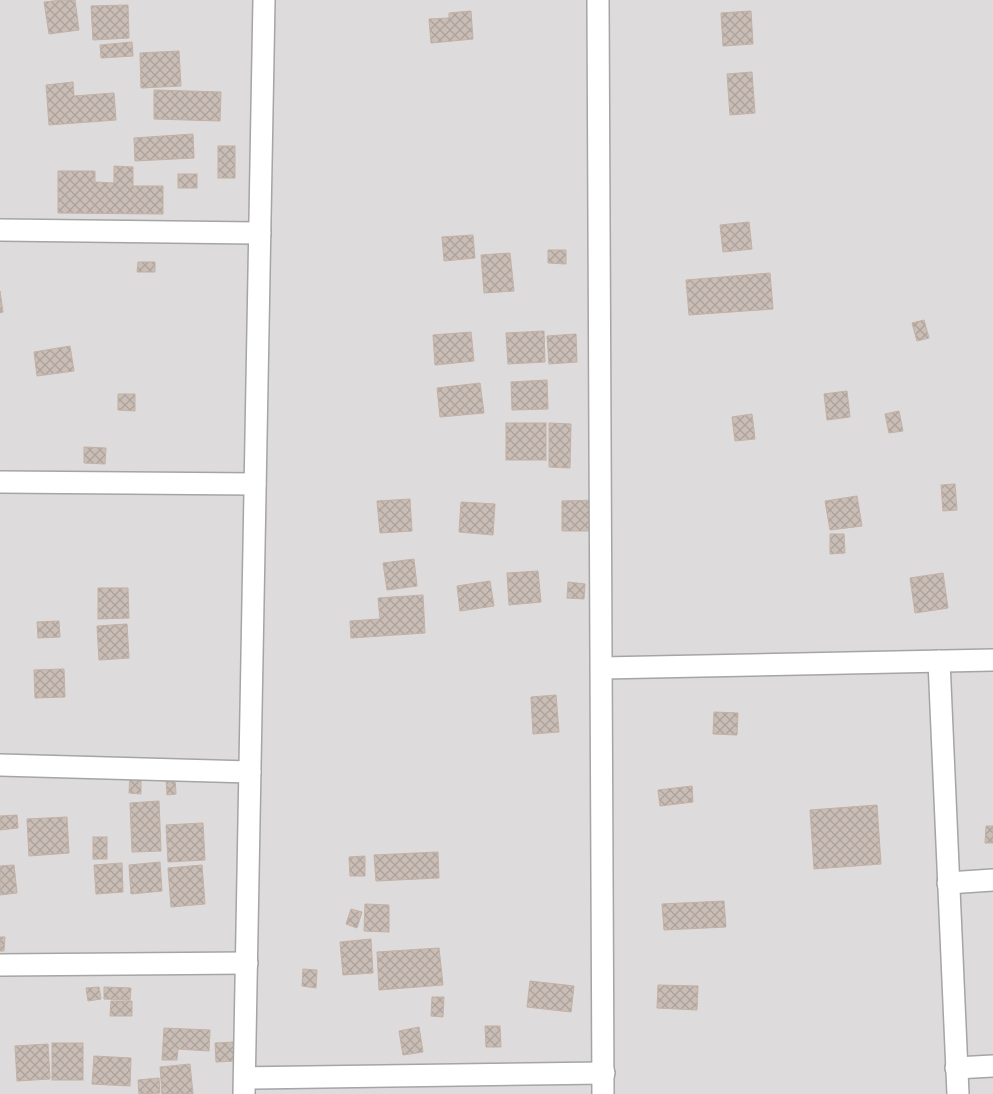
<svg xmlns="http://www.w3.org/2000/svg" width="993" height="1094" font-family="Mulish,sans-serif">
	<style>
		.residential { fill: #dddbdb }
		.building { fill: url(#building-cross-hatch); stroke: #c3b1a4 }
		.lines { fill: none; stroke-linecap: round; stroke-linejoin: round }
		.street-casing { stroke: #a5a5a5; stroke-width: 24 }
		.street { stroke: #fff; stroke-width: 21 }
	</style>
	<defs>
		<pattern id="building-cross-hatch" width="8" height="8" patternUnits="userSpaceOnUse" patternTransform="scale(1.25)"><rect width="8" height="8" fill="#c9bdb6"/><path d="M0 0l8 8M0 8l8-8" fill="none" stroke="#aca29c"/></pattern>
	</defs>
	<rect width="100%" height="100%" fill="#f0ebe3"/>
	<rect class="residential" x="0" y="0" width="993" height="1094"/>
	<g class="building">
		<path d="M62 0H75L79 30 49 34 44 2Z"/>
		<path d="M128 5 129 38 93 40 91 6Z"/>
		<path d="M471 11 473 39 431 43 429 19 449 18V13Z"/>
		<path d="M751 11 753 44 723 46 721 13Z"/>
		<path d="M132 42 133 56 101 58 100 45Z"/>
		<path d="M179 51 181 86 141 88 140 53Z"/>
		<path d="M752 72 755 113 730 115 727 74Z"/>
		<path d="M73 82 74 96 114 93 116 120 49 125 46 85Z"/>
		<path d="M154 90 221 92 220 121 154 119Z"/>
		<path d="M193 134 194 158 135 161 134 138Z"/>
		<rect x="218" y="146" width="17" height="32"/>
		<path d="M114 166 133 167V186H163V214L58 213V171H95V182L114 183Z"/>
		<rect x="178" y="174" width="19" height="14"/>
		<path d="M749 222 752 249 723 252 720 225Z"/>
		<path d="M473 235 475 258 444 261 442 237Z"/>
		<path d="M548 250H566V264L548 263Z"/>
		<path d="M510 253 514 291 484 293 481 255Z"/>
		<path d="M138 262H155V272H137Z"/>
		<path d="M770 273 773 309 689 315 686 280Z"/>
		<path d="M0 291 3 312 0 313Z"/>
		<path d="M924 320 929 338 917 341 912 323Z"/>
		<path d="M544 331 545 362 508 364 506 333Z"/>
		<path d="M471 332 474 361 435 365 433 335Z"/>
		<path d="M576 334 577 362 549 364 547 336Z"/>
		<path d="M70 346 74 371 37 376 34 352Z"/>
		<path d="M547 380 548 409 512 410 511 382Z"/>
		<path d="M480 383 484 413 440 417 437 388Z"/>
		<path d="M847 391 850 417 827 420 824 394Z"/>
		<path d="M118 394H135V411L118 410Z"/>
		<path d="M899 411 903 431 889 433 885 414Z"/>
		<path d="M752 414 755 439 735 441 732 417Z"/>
		<rect x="506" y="423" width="40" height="37"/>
		<path d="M549 423 571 424 570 468 549 467Z"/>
		<path d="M84 447 106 448 105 464 84 463Z"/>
		<path d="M955 484 957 510 943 511 941 485Z"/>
		<path d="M857 496 862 526 830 530 825 501Z"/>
		<path d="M410 499 412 531 380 533 377 501Z"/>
		<path d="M598 500V531H562V501Z"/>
		<path d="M461 502 495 504 493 535 459 532Z"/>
		<path d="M830 534H844L845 553 830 554Z"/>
		<path d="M414 559 417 586 387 590 383 563Z"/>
		<path d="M538 571 541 602 509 605 507 573Z"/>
		<path d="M943 573 948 608 915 613 910 578Z"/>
		<path d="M490 581 494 606 460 611 457 586Z"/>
		<path d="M568 582 585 584 584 599 567 598Z"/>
		<path d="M98 588H128L129 618 98 619Z"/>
		<path d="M423 595 425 633 351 638 350 621 380 619 378 598Z"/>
		<path d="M59 621 60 637 38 638 37 622Z"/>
		<path d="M127 624 129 658 99 660 97 626Z"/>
		<path d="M64 669 65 697 35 698 34 670Z"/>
		<path d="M556 695 559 732 533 734 531 697Z"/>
		<path d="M714 712 738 713 737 735 713 734Z"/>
		<path d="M130 775 141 776V794L129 793Z"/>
		<path d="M166 778H175L176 794 167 795Z"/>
		<path d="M692 786 693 802 660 806 658 790Z"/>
		<path d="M159 801 161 851 132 852 130 803Z"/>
		<path d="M877 805 881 864 814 869 810 810Z"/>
		<path d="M17 815 18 828 0 830V816Z"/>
		<path d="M67 817 69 853 29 856 27 819Z"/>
		<path d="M203 823 205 860 168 862 166 825Z"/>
		<path d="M986 826H993V843H985Z"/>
		<rect x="93" y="837" width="14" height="22"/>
		<path d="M438 852 439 878 376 881 374 855Z"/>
		<path d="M365 856V876H350L349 857Z"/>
		<path d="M160 862 162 891 131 894 129 865Z"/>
		<path d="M122 863 123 892 96 894 94 865Z"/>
		<path d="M14 865 17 893 0 895V866Z"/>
		<path d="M202 865 205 904 171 907 168 868Z"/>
		<path d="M724 901 726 927 664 930 662 904Z"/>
		<path d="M365 904 389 905V932L364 931Z"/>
		<path d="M351 909 362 912 357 928 346 924Z"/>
		<path d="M0 937H5L4 951H0Z"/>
		<path d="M371 939 373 973 343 975 340 942Z"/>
		<path d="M439 948 443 985 379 990 377 952Z"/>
		<path d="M303 969 317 970 316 988 302 986Z"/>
		<path d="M530 981 574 986 571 1012 527 1007Z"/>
		<path d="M658 985 698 986 697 1010 657 1008Z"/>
		<path d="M99 987 101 999 88 1001 86 988Z"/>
		<path d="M104 987 131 988 130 1000 104 999Z"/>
		<path d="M432 997H444L443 1017 431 1016Z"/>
		<path d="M111 1001H132V1016H110Z"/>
		<path d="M485 1026H500L501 1047H486Z"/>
		<path d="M419 1027 423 1052 403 1055 399 1031Z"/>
		<path d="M164 1028 210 1030 209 1051 178 1049 177 1060H162Z"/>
		<path d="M234 1042 235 1061 216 1062 215 1043Z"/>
		<rect x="52" y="1043" width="31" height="37"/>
		<path d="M48 1044 50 1079 17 1081 15 1046Z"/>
		<path d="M94 1056 131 1058 130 1086 92 1084Z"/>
		<path d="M190 1064 193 1094H162L160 1067Z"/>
		<path d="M159 1078 160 1093 139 1094 138 1080Z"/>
	</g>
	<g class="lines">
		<defs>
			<g id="street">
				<path d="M598 0 603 1094"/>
				<path d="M0 230 260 233"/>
				<path d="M0 482 255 484"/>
				<path d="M939 661 958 1094"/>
				<path d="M602 668 993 660"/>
				<path d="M0 765 250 772"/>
				<path d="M948 883 993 880"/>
				<path d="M0 965 247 963"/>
				<path d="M956 1068 993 1066"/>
				<path d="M245 1078 604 1073"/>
				<path d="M244 1094 264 0"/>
			</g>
		</defs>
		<use href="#street" class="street-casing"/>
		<use href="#street" class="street"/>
	</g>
</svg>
